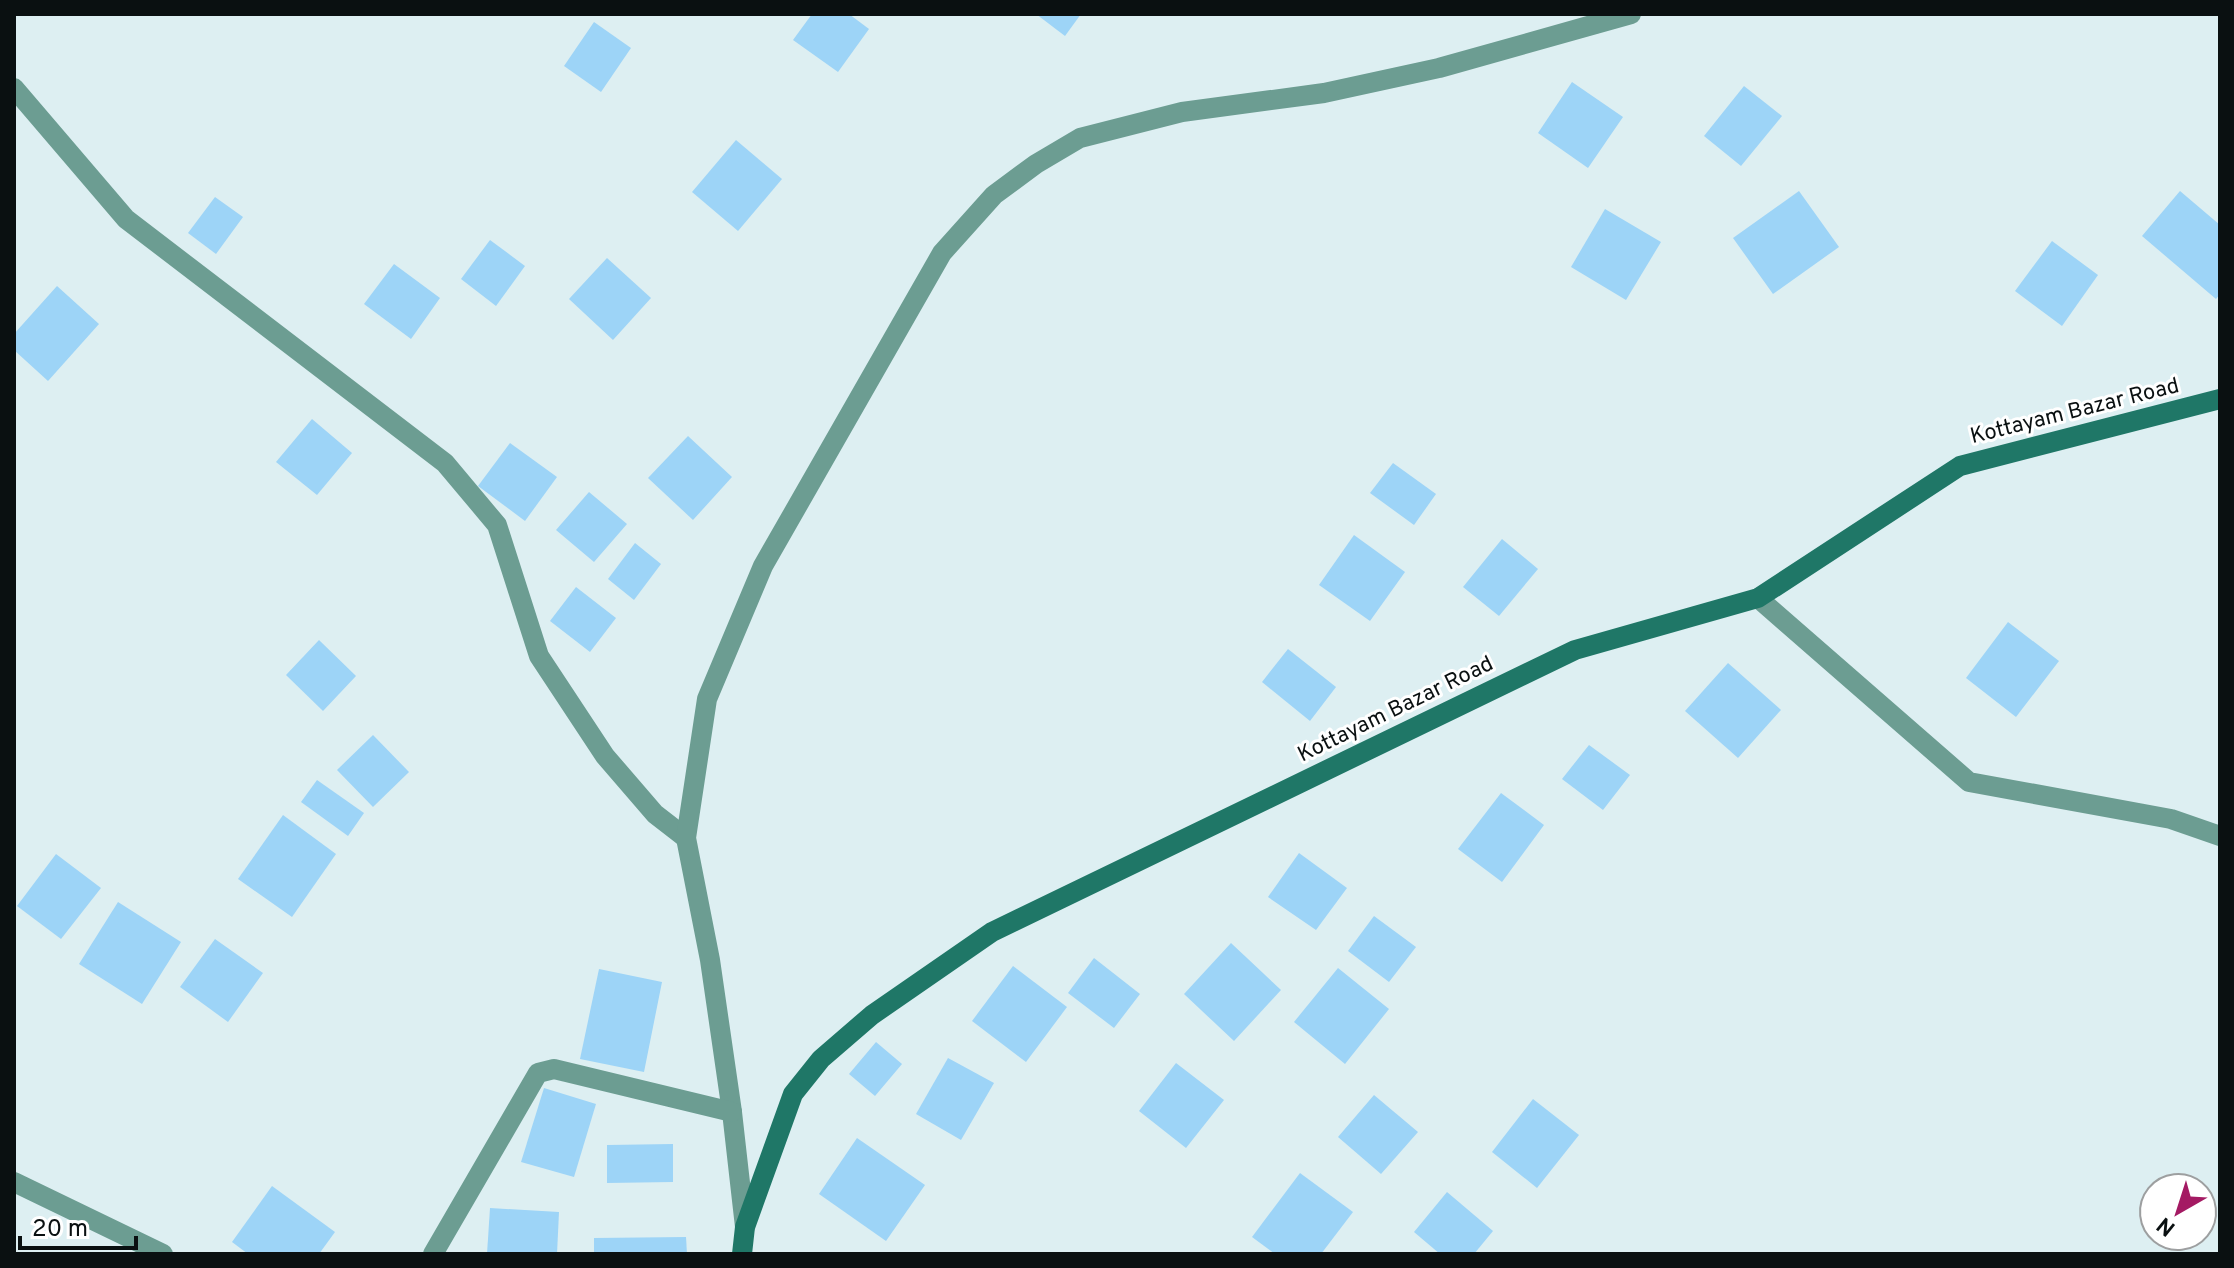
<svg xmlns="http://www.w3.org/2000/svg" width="2234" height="1268" font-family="Overpass,sans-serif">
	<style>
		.building { fill: #9dd4f7 }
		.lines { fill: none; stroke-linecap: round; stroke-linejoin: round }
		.minor { stroke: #6c9d92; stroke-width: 20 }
		.secondary { stroke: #1f7767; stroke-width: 20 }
		.labels { text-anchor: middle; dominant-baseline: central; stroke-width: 6; stroke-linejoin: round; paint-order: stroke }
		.street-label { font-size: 22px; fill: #0a1011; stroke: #fff }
	</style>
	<rect width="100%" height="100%" fill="#ddeff2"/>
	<g class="building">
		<path d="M812 14H849L869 29 838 72 793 40Z"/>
		<path d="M1036 14H1081L1065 36Z"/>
		<path d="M594 22 631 48 601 92 564 66Z"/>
		<path d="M1572 82 1623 117 1588 168 1538 133Z"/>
		<path d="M1744 86 1782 116 1741 166 1704 136Z"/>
		<path d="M736 140 782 179 738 231 692 192Z"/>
		<path d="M1799 191 1839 247 1773 294 1733 238Z"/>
		<path d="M2180 191 2220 225V294L2216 299 2142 236Z"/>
		<path d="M215 197 243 217 216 254 188 233Z"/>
		<path d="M1605 209 1661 242 1626 300 1571 267Z"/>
		<path d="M490 240 525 266 496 306 461 279Z"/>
		<path d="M2052 241 2098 275 2062 326 2015 291Z"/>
		<path d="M607 258 651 298 613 340 569 299Z"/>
		<path d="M394 264 440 298 411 339 364 304Z"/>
		<path d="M57 286 99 324 48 381 14 350V334Z"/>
		<path d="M312 419 352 453 317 495 276 462Z"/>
		<path d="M688 436 732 477 693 520 648 478Z"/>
		<path d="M510 443 557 477 525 521 478 486Z"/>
		<path d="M1393 463 1436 494 1414 525 1370 493Z"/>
		<path d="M589 492 627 524 594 562 556 530Z"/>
		<path d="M1354 535 1405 572 1370 621 1319 585Z"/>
		<path d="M1502 539 1538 569 1499 616 1463 587Z"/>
		<path d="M635 543 661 564 634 600 608 579Z"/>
		<path d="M576 587 616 618 590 652 550 621Z"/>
		<path d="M2008 622 2059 661 2016 717 1966 678Z"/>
		<path d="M319 640 356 676 323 711 286 675Z"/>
		<path d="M1288 649 1336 687 1310 721 1262 682Z"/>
		<path d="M1728 663 1781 710 1738 758 1685 711Z"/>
		<path d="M373 735 409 772 373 807 337 770Z"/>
		<path d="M1589 745 1630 775 1603 810 1562 779Z"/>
		<path d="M317 780 364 813 348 836 301 802Z"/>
		<path d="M1501 793 1544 825 1502 882 1458 849Z"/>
		<path d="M283 815 336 854 292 917 238 879Z"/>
		<path d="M1299 853 1347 888 1316 930 1268 897Z"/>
		<path d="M56 854 101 888 61 939 17 906Z"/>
		<path d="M118 902 181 942 142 1004 79 964Z"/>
		<path d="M1374 916 1416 947 1389 982 1348 951Z"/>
		<path d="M215 939 263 973 228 1022 180 987Z"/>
		<path d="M1231 943 1281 990 1234 1041 1184 994Z"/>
		<path d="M1094 958 1140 994 1114 1028 1068 993Z"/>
		<path d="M1013 966 1067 1007 1026 1062 972 1021Z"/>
		<path d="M1338 968 1389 1009 1345 1064 1294 1022Z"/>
		<path d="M599 969 662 982 644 1072 580 1059Z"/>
		<path d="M876 1042 902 1064 875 1096 849 1074Z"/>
		<path d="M948 1058 994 1083 961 1140 916 1114Z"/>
		<path d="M1176 1063 1224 1100 1186 1148 1139 1111Z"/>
		<path d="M544 1088 596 1104 574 1177 521 1162Z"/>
		<path d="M1374 1095 1418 1132 1381 1174 1338 1137Z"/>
		<path d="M1533 1099 1579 1135 1537 1188 1492 1152Z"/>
		<path d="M857 1138 925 1185 886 1241 819 1194Z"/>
		<path d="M673 1144V1182L607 1183V1145Z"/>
		<path d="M1300 1173 1353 1212 1321 1254H1275L1252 1237Z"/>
		<path d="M272 1186 335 1232 319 1254H248L232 1242Z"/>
		<path d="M1447 1192 1493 1231 1474 1254H1440L1414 1232Z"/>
		<path d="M490 1208 559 1212 557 1254H487Z"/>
		<path d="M686 1237 687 1254H594V1238Z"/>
	</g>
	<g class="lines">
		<g class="minor">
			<path d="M14 88 126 219 445 463 497 525 539 656 605 756 655 814 686 838"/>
			<path d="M1758 598 1969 782 2171 819 2220 836"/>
			<path d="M14 1182 163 1254"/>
			<path d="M745 1227 732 1112 710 960 686 838 707 699 763 566 942 253 994 195 1036 164 1080 138 1182 112 1324 93 1439 68 1631 14"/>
			<path d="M433 1254 538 1073 554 1069 732 1112"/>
		</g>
		<path class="secondary" d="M742 1254 745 1227 793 1094 821 1059 872 1015 992 932 1575 650 1758 598 1960 466 2220 399"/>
	</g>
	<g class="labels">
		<g class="street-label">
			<text transform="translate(2075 412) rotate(-14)">Kottayam Bazar Road</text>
			<text transform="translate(1396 710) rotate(-26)">Kottayam Bazar Road</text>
		</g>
	</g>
	<rect width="2234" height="1268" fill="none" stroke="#0a1011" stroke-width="32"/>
	<g transform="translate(2178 1212) rotate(219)"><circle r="38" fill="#ffffff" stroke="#9d9fa0" stroke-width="2"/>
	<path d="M0-6L14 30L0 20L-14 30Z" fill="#a41a63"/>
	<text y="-12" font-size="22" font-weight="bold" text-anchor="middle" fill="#0a1011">N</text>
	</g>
	<path d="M20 1236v12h116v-12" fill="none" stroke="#0a1011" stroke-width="4"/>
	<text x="32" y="1236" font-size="24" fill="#0a1011" stroke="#ffffff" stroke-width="6" paint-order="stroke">20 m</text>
</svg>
